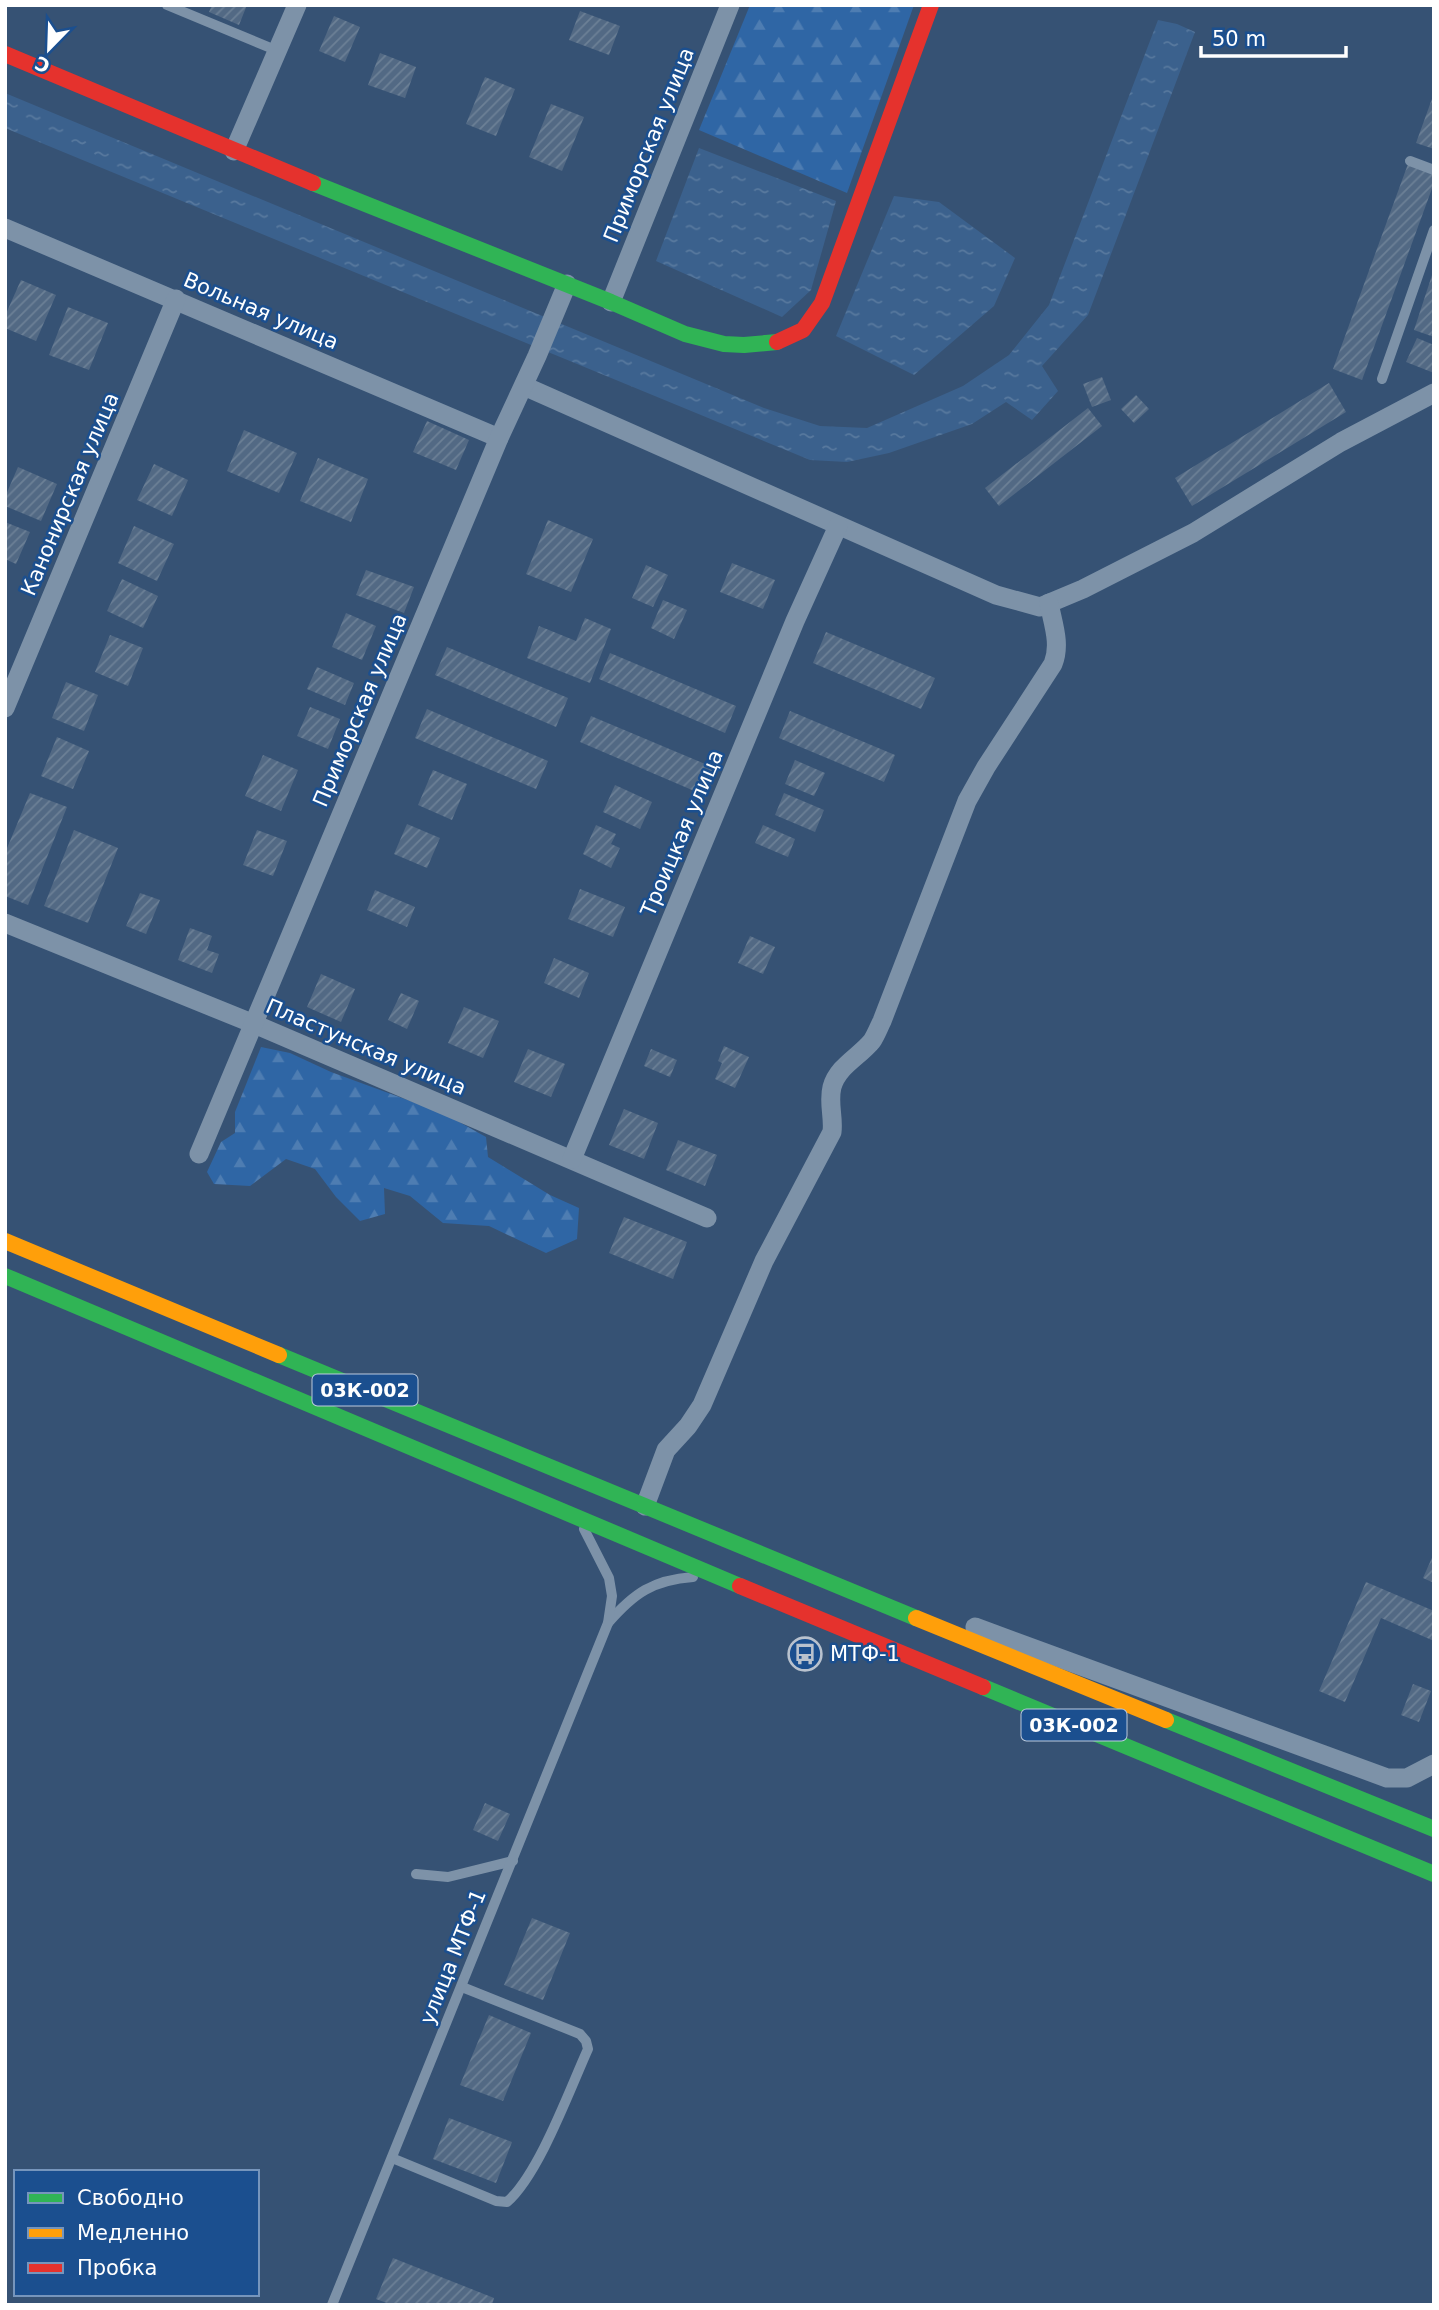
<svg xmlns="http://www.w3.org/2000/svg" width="1439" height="2310" font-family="'DejaVu Sans',sans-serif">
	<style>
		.forest { fill: url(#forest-firs) }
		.water { fill: url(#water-ripples) }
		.building { fill: url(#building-hatch) }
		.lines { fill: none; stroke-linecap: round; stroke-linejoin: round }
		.lane { stroke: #7d92a8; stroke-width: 10 }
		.street { stroke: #7d92a8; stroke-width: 19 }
		.fast { stroke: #30b455; stroke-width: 16 }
		.slow { stroke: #ff9f0a; stroke-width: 16 }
		.jam { stroke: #e5322d; stroke-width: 16 }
		.labels { text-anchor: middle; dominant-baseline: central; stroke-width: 5; stroke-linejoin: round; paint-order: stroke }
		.shield { fill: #1b4f8f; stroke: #bbcadd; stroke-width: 2 }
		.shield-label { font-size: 19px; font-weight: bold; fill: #fff }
		.street-label { font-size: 21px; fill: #fff; stroke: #1b4f8f }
		.poi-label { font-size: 21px; fill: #fff; stroke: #1b4f8f; text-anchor: start }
	</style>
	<defs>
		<pattern id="forest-firs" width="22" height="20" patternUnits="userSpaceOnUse" patternTransform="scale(1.75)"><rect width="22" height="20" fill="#2f66a5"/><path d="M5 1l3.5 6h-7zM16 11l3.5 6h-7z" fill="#4e7db2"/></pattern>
		<pattern id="water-ripples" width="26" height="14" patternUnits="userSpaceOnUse" patternTransform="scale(1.75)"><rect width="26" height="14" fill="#3b618d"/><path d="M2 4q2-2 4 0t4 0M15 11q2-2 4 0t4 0" fill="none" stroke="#58799e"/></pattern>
		<pattern id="building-hatch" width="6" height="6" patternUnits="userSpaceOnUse" patternTransform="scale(1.75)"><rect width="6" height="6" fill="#526984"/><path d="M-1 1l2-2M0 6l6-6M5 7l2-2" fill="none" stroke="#6c8096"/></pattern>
	</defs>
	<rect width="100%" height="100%" fill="#365274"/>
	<g class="forest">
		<path d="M750 5H914L847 193 699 130Z"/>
		<path d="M261 1047 290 1053 331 1072 443 1113 486 1137 488 1157 550 1195 579 1208 577 1239 546 1253 489 1226 443 1223 410 1196 384 1188 385 1214 360 1221 336 1197 315 1169 286 1159 250 1186 214 1184 207 1172 221 1142 235 1133V1112Z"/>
	</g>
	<g class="water">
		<path d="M1158 20 1177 24 1195 32 1088 315 1042 366 1058 391 1032 420 1006 402 972 424 889 453 847 462 810 460 5 128V93L764 408 820 426 867 428 963 386 1009 355 1049 305Z"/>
		<path d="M699 148 836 201 811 290 782 317 656 261Z"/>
		<path d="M894 196 939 202 1015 258 994 306 914 375 836 336Z"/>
	</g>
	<g class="building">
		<path d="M212 5H247L239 25 209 12Z"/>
		<path d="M580 11 620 26 609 55 569 40Z"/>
		<path d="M334 16 360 27 345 62 319 51Z"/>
		<path d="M380 53 416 67 405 98 368 85Z"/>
		<path d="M485 77 515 89 496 136 466 124Z"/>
		<path d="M1433 96H1434V149L1416 143Z"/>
		<path d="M551 104 584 117 562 171 529 157Z"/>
		<path d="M1408 164 1434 174V183L1362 380 1333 369Z"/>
		<path d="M1433 272H1434V337L1414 330Z"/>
		<path d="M21 280 56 295 36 341 5 328V316Z"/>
		<path d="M68 307 108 323 89 370 49 355Z"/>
		<path d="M1417 338 1434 345V373L1406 362Z"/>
		<path d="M1102 377 1111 400 1092 407 1083 384Z"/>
		<path d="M1329 383 1346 412 1192 506 1175 478Z"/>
		<path d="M1136 395 1149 409 1134 423 1121 409Z"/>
		<path d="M1088 408 1102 426 999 506 985 488Z"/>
		<path d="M427 421 469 440 456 470 413 452Z"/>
		<path d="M244 430 297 453 279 493 227 471Z"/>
		<path d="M318 458 368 479 351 522 300 501Z"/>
		<path d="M154 464 188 480 172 516 137 500Z"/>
		<path d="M18 467 57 484 41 521 5 506V497Z"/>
		<path d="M548 520 593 539 571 592 526 574Z"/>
		<path d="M5 522 30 532 16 564 5 559Z"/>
		<path d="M134 526 174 544 157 581 118 563Z"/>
		<path d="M732 563 775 580 763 609 720 592Z"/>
		<path d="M646 565 668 575 653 607 632 598Z"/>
		<path d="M366 570 414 587 404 613 356 595Z"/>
		<path d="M122 579 158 596 143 628 107 611Z"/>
		<path d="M663 600 687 610 674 639 651 628Z"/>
		<path d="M346 613 376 626 362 660 332 647Z"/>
		<path d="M585 618 611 629 590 683 527 658 539 626 576 641Z"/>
		<path d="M826 632 935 678 921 709 813 663Z"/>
		<path d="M110 635 143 648 128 686 95 672Z"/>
		<path d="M447 647 568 698 556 727 435 675Z"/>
		<path d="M610 653 736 706 725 733 599 679Z"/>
		<path d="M317 667 354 683 345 705 307 689Z"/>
		<path d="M66 682 98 695 84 731 52 718Z"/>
		<path d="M310 707 340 719 328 749 297 736Z"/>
		<path d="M427 709 548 761 536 789 415 738Z"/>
		<path d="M790 711 895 755 884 782 779 738Z"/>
		<path d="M591 716 717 769 706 796 580 742Z"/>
		<path d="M57 737 89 751 73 789 41 776Z"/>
		<path d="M263 755 298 770 281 811 245 796Z"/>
		<path d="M795 760 825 773 814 796 785 784Z"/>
		<path d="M433 770 467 784 452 820 418 805Z"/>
		<path d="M615 785 652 802 640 829 603 812Z"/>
		<path d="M30 793 67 807 28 905 5 896V853Z"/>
		<path d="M784 793 824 810 815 832 775 815Z"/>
		<path d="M407 824 440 838 427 868 394 854Z"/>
		<path d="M596 825 616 834 611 844 620 848 611 868 583 854Z"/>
		<path d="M763 825 795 839 788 857 755 843Z"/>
		<path d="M74 830 118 848 88 923 44 906Z"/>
		<path d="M257 830 287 841 273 876 243 865Z"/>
		<path d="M580 889 625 907 613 937 568 919Z"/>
		<path d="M375 890 415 907 407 927 367 910Z"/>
		<path d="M140 893 160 900 146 934 126 926Z"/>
		<path d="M190 928 212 936 207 950 219 954 212 973 178 960Z"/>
		<path d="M750 936 775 947 763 974 738 963Z"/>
		<path d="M554 958 589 973 579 998 544 983Z"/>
		<path d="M321 974 355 989 341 1022 307 1007Z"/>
		<path d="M401 993 419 1001 407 1029 388 1020Z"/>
		<path d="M464 1007 499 1021 483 1058 448 1043Z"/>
		<path d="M724 1046 749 1057 735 1088 715 1079 722 1063 718 1061Z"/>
		<path d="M528 1049 565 1064 551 1097 514 1082Z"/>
		<path d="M651 1049 677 1060 670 1077 644 1066Z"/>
		<path d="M624 1109 658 1123 644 1159 609 1145Z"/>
		<path d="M678 1140 717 1155 705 1186 666 1170Z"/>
		<path d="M624 1217 687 1242 673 1279 609 1253Z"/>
		<path d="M1434 1553V1583L1423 1578Z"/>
		<path d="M1366 1582 1434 1611V1641L1381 1618 1345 1702 1319 1691Z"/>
		<path d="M1413 1684 1431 1691 1419 1722 1401 1715Z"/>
		<path d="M485 1803 510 1814 498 1841 473 1830Z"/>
		<path d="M532 1918 570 1933 543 2000 504 1985Z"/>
		<path d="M489 2015 531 2033 503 2101 460 2085Z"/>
		<path d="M449 2118 512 2142 496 2183 433 2159Z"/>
		<path d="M393 2258 494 2298 492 2305H392L376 2299Z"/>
	</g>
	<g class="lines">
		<g class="lane">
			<path d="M167 5 278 51"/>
			<path d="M1410 161 1434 170"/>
			<path d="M1382 379 1434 230"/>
			<path d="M608 1623C634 1593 653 1580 693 1577"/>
			<path d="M416 1874 448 1877 513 1861"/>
			<path d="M392 2158 496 2201 507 2202C539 2174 569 2091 588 2049L586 2041 580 2034 462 1987"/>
			<path d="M332 2305 608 1623 612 1596 609 1578 584 1529"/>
		</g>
		<g class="street">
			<path d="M234 151 297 5"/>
			<path d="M5 228 499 438"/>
			<path d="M611 302 730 5"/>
			<path d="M524 386 996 595 1040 607 1083 589 1193 533 1341 442 1434 393"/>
			<path d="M5 708 176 299"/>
			<path d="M5 923 254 1024 707 1218"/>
			<path d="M199 1154 499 438 537 356 567 284"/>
			<path d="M572 1159 795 621 838 526"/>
			<path d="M645 1506 666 1450 688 1426 702 1405 764 1261 832 1132C834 1117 828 1103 832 1087 838 1066 859 1057 872 1041 876 1035 879 1027 882 1021L967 801 986 767 1053 664C1061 644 1053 624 1049 603"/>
			<path d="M975 1627 1387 1778H1407L1434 1764"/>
		</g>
		<g class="fast">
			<path d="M313 183 611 302 685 334 724 344 744 345 777 342"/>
			<path d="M5 1276 740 1586"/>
			<path d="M279 1355 916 1618"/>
			<path d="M983 1687 1434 1874"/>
			<path d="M1166 1720 1434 1829"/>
		</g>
		<g class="slow">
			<path d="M5 1241 279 1355"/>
			<path d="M916 1618 1166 1720"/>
		</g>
		<g class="jam">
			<path d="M5 54 313 183"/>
			<path d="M777 342 803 330 822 303 931 5"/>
			<path d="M740 1586 983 1687"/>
		</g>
	</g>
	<defs>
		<symbol id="bus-ring" viewBox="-11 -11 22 22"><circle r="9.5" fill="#1b4f8f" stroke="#b9c2ce" stroke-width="1.5"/><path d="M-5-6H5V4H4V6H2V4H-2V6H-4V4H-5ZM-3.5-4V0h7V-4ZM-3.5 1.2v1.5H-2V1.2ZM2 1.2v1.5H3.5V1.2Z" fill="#b9c2ce"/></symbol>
	</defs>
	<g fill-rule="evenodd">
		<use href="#bus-ring" x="786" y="1635" width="38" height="38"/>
	</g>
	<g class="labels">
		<g class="shield">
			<rect x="312.5" y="1374.5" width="105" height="31" rx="5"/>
			<rect x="1021.5" y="1709.5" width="105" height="31" rx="5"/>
		</g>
		<g class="shield-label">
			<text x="365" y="1390">03К-002</text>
			<text x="1074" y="1725">03К-002</text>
		</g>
		<g class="street-label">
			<text transform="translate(649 145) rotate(-68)">Приморская улица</text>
			<text transform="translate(261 311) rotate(23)">Вольная улица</text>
			<text transform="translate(70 494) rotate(-67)">Канонирская улица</text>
			<text transform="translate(360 710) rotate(-67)">Приморская улица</text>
			<text transform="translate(682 833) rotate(-67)">Троицкая улица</text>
			<text transform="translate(366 1047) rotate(23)">Пластунская улица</text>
			<text transform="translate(453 1957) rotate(-68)">улица МТФ-1</text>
		</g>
		<g class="poi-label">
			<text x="830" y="1654">МТФ-1</text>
		</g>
	</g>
	<rect width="1439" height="2310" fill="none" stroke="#ffffff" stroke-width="14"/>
	<rect x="14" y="2170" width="245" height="126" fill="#1b4f8f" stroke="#7695bc" stroke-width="2"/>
	<rect x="28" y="2193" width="35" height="10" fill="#30b455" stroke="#7695bc" stroke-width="2"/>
	<text x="77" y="2205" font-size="21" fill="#ffffff">Свободно</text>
	<rect x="28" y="2228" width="35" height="10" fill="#ff9f0a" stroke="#7695bc" stroke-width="2"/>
	<text x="77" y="2240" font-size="21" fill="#ffffff">Медленно</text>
	<rect x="28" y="2263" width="35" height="10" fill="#e5322d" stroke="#7695bc" stroke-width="2"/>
	<text x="77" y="2275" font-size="21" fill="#ffffff">Пробка</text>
	<g transform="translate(49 49) rotate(203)" stroke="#1b4f8f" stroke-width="5" paint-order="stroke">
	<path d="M0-5L12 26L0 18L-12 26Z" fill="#ffffff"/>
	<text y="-10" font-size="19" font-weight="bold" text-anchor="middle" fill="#ffffff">С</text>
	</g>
	<path d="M1201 46v10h145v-10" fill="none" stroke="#ffffff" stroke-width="3.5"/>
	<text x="1212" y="46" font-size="21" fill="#ffffff" stroke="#1b4f8f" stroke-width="5" paint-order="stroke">50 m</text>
</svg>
